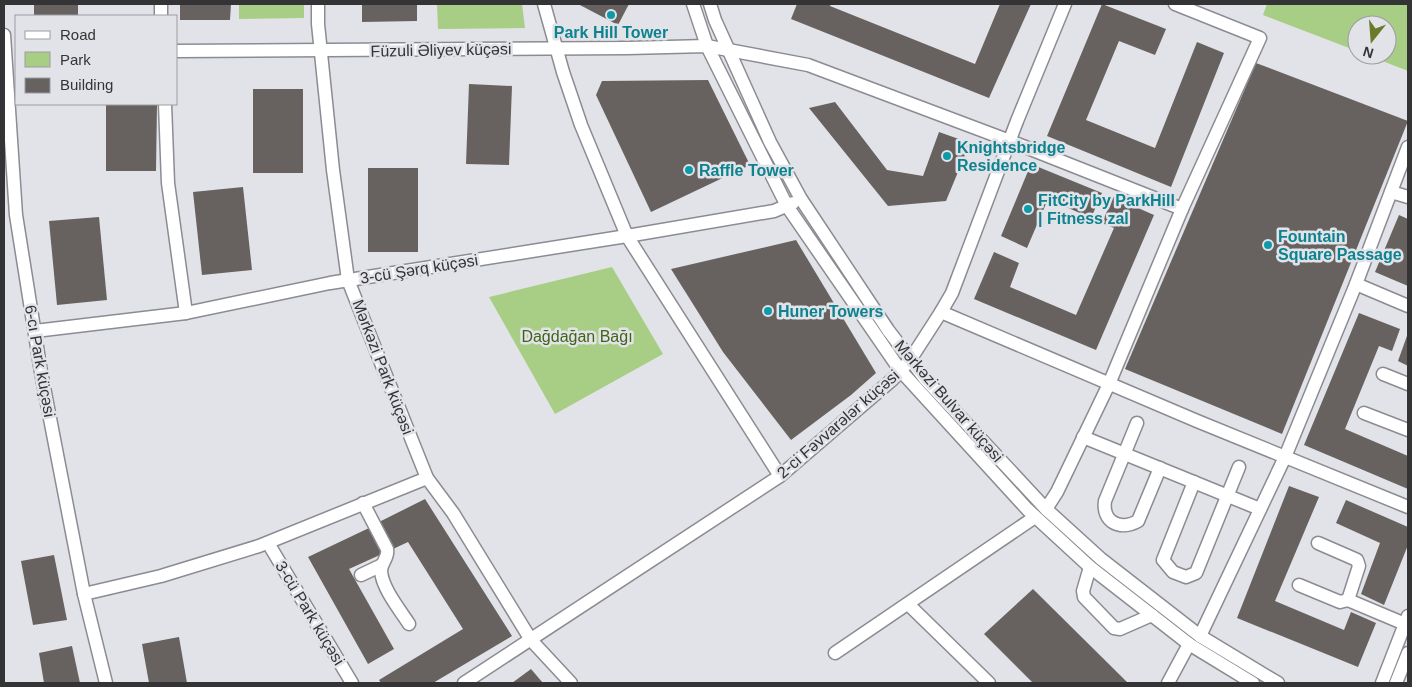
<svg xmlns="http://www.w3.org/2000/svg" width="1412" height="687" font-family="Arial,sans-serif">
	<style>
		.green { fill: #a7ce84 }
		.building { fill: #67625f }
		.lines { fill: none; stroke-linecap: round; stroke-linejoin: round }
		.minor-casing { stroke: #8b8c91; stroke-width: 15 }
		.minor { stroke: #fff; stroke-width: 12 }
		.culture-dot { fill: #0f9aa8; stroke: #e2e3e8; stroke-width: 2 }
		.labels { text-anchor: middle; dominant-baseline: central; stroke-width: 5; stroke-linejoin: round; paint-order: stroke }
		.culture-label { font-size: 16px; font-weight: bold; fill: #0d838f; stroke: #e2e3e8; text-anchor: start }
		.street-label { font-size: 16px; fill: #343436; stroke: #e2e3e8 }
		.park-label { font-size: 16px; fill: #416417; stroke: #e2e3e8 }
	</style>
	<rect width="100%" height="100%" fill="#e2e3e8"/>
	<g class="green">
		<path d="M239 4H304V18L239 19Z"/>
		<path d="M437 4H522L525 28 438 29Z"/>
		<path d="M1267 4H1408V71L1367 55H1387V25H1357V51L1263 15Z"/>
		<path d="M612 267 663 354 555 414 489 297Z"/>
	</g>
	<g class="building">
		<rect x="34" y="4" width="44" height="12"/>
		<path d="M180 4H231L230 20H180Z"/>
		<path d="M362 4H417V21L362 22Z"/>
		<path d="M578 4H629L618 25Z"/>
		<path d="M797 4H831L830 6 975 64 1000 4H1031L989 98 791 19Z"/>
		<path d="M1102 4 1166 29 1155 55 1119 41 1086 120 1155 148 1197 42 1224 53 1171 187 1047 136Z"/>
		<path d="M1256 63 1408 121 1282 434 1125 369Z"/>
		<path d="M708 80 750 165 651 212 596 95 602 81Z"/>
		<path d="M469 84 512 86 509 165 466 164Z"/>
		<rect x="253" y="89" width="50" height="84"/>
		<path d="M835 102 887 170 923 176 939 132 970 143 946 201 888 206 809 108Z"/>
		<path d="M106 104H157L156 171H106Z"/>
		<path d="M1031 164 1102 193 1091 218 1048 199 1027 248 1001 236Z"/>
		<rect x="368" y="168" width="50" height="84"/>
		<path d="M243 187 252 270 202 275 193 192Z"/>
		<path d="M1113 197 1154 215 1096 350 974 299 994 252 1019 263 1010 287 1076 315 1114 228 1102 223Z"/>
		<path d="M1399 215 1408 219V286L1375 272Z"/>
		<path d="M99 217 107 300 57 305 49 221Z"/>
		<path d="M796 240 876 373 851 395 791 440 723 352 671 269Z"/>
		<path d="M1359 313 1400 329 1392 351 1379 346 1345 429 1408 456V489L1304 445Z"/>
		<path d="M1408 333V366L1398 361Z"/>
		<path d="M1289 486 1319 497 1275 601 1344 630 1351 612 1376 623 1358 667 1237 618Z"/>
		<path d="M425 499 512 636 433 683H381L379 680 463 629 408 542 393 549 379 522Z"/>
		<path d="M1346 500 1408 527V545L1384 605 1361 594 1380 543 1336 523Z"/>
		<path d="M369 528 382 554 349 569 394 649 368 664 308 557Z"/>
		<path d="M54 555 67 620 33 625 21 561Z"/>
		<path d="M1033 589 1128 683H1033L984 634Z"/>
		<path d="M179 637 187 683H149L142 644Z"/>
		<path d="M72 646 80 683H44L39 653Z"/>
		<path d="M531 669 543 683H512Z"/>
	</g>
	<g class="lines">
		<defs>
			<g id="minor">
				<path d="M161 4V16"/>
				<path d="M318 4V24L333 170 348 280 369 333 427 478 453 513 531 640 571 683"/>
				<path d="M544 4 563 72 581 125 627 236 780 476"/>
				<path d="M693 4 707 46 787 206 900 370 1027 509 1090 567 1189 644 1253 683"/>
				<path d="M710 4 715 20 770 142 801 199 888 330 926 380 1046 509 1101 559 1200 636 1278 683"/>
				<path d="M4 35 16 215 41 372 84 594 106 683"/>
				<path d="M176 51 628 48 707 46 808 65 1010 141 1182 209"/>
				<path d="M165 104 168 183 186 313"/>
				<path d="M1391 192 1408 197"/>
				<path d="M1356 284 1408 306"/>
				<path d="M941 312 1197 421 1408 507"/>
				<path d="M35 331 186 313 330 283 627 236 774 211 793 203"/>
				<path d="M1383 374 1408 384"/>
				<path d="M1364 413 1408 430"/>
				<path d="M1137 423 1105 501C1102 522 1120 531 1138 521L1160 468"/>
				<path d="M1083 437 1260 509"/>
				<path d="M1194 482 1163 560 1173 572 1186 577 1196 573 1239 467"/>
				<path d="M363 503 387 549C389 558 381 562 381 571 382 588 400 610 409 624"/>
				<path d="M1046 509 1057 492 1109 384 1182 209 1260 38 1175 4"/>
				<path d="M268 543 352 683"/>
				<path d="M1318 543 1357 560 1359 566 1348 600"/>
				<path d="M1090 567 1083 591 1084 597 1114 628 1120 629 1152 615"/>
				<path d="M361 575 382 565"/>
				<path d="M1299 585 1340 602 1348 600 1405 624"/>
				<path d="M84 594 161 576 259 546 427 478"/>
				<path d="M908 604 989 683"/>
				<path d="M1200 636 1285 457 1356 284 1408 147"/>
				<path d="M835 653 1035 517"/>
				<path d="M464 683 780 476 893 379 910 360 941 312 952 293 1017 121 1065 4"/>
				<path d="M1168 683 1189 644"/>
				<path d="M1382 683 1408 616"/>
				<path d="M1396 683 1408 653"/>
			</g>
		</defs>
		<use href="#minor" class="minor-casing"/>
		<use href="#minor" class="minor"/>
	</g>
	<g class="culture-dot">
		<circle cx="611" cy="15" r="5"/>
		<circle cx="947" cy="156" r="5"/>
		<circle cx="689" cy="170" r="5"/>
		<circle cx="1028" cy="209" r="5"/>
		<circle cx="1268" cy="245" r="5"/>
		<circle cx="768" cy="311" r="5"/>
	</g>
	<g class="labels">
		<g class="culture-label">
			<text x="611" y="32" text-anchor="middle">Park Hill Tower</text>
			<text x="957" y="147">Knightsbridge<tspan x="957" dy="18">Residence</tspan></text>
			<text x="699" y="170">Raffle Tower</text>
			<text x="1038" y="200">FitCity by ParkHill<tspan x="1038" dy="18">| Fitness zal</tspan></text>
			<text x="1278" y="236">Fountain<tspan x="1278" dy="18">Square Passage</tspan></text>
			<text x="778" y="311">Huner Towers</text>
		</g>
		<g class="street-label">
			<text transform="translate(441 50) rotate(-1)">Füzuli Əliyev küçəsi</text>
			<text transform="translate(419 269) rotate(-9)">3-cü Şərq küçəsi</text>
			<text transform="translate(40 361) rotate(80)">6-cı Park küçəsi</text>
			<text transform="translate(383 367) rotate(69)">Mərkəzi Park küçəsi</text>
			<text transform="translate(949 401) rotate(49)">Mərkəzi Bulvar küçəsi</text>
			<text transform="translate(838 424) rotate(-41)">2-ci Fəvvarələr küçəsi</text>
			<text transform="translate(310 613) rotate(59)">3-cü Park küçəsi</text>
		</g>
		<g class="park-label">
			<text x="577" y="336">Dağdağan Bağı</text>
		</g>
	</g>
	<rect width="1412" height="687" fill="none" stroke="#343436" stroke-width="10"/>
	<rect x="15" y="15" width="162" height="90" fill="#e2e3e8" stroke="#9c9da1"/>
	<rect x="25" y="31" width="25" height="8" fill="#ffffff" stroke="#9c9da1"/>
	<text x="60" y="40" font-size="15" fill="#343436">Road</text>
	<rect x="25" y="52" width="25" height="15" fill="#a7ce84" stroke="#9c9da1"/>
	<text x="60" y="65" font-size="15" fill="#343436">Park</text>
	<rect x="25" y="78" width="25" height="15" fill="#67625f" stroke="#9c9da1"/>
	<text x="60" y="90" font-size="15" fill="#343436">Building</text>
	<g transform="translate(1372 40) rotate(197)"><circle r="24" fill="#e2e3e8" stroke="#9c9da1"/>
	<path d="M0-4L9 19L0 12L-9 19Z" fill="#6a7a28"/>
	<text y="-8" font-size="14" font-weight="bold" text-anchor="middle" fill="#343436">N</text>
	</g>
</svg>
